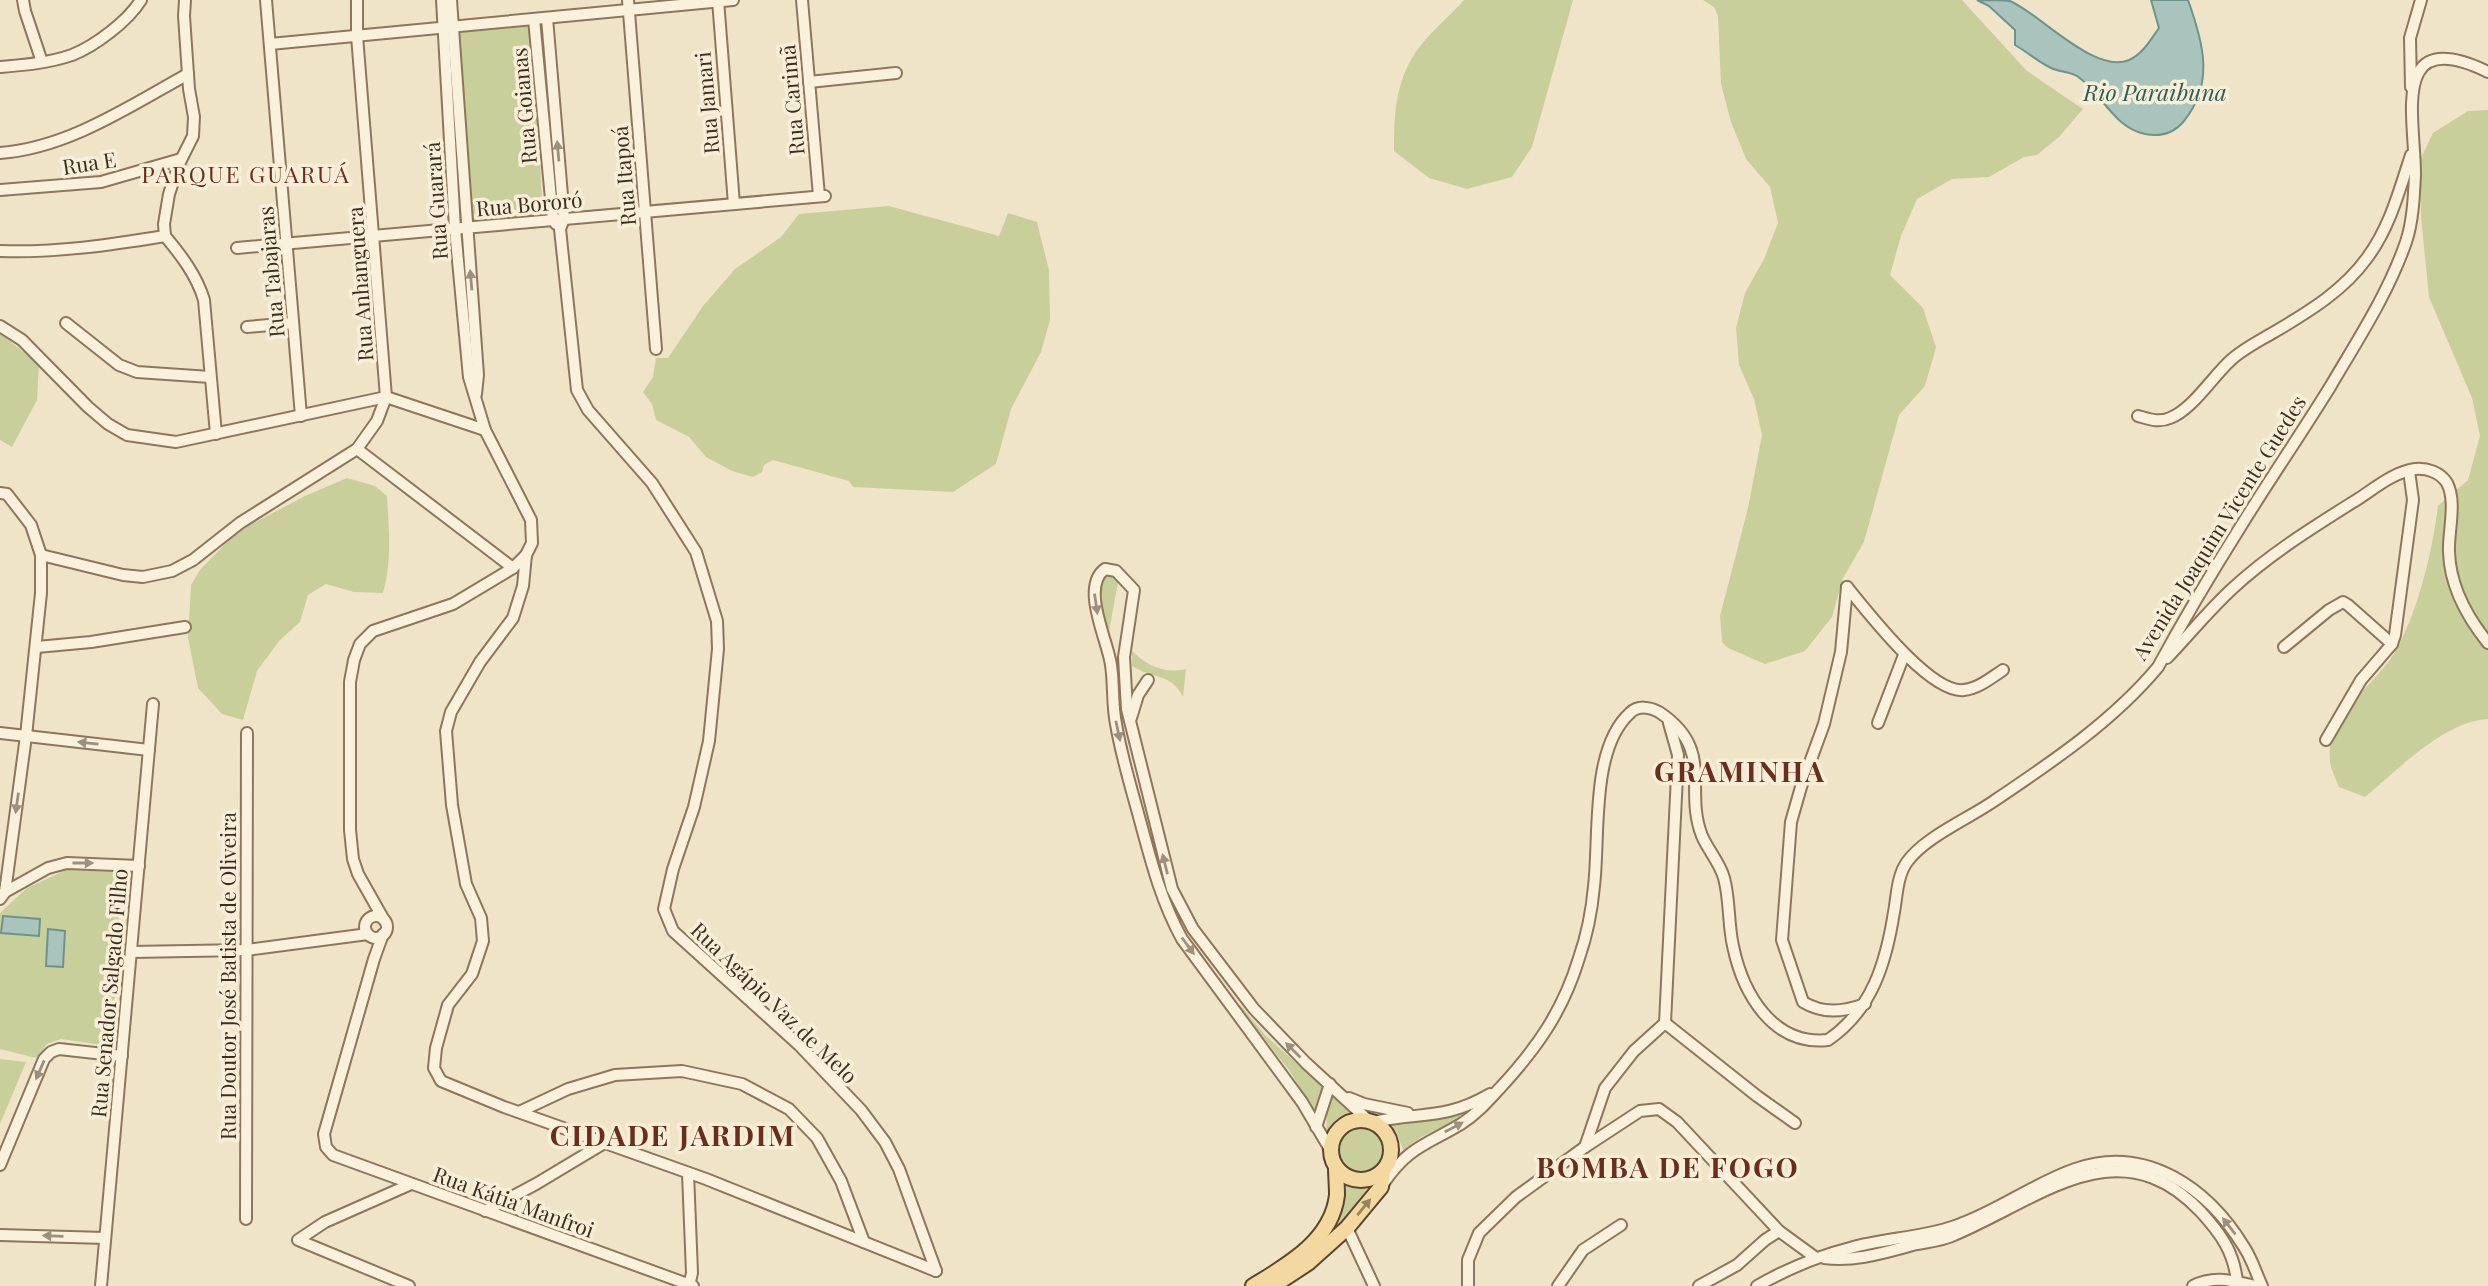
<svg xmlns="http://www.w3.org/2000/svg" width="2488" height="1286" font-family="'Playfair Display',serif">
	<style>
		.green { fill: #c9cf9b }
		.water { fill: #a9c4bc; stroke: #6f938a; stroke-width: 2 }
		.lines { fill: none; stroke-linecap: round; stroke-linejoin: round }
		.minor-casing { stroke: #8d765c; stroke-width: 14 }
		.major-casing { stroke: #5b4430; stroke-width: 18 }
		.minor { stroke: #faf1dc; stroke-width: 10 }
		.major { stroke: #f3d9a0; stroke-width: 14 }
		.oneway { fill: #9c907e }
		.oneway2 { fill: #988460 }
		.labels { text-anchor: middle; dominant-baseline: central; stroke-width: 7; stroke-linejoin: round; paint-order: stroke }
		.street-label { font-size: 21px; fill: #3d2e20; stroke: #f7eed8 }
		.water-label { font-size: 23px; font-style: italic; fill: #2f5d5a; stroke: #f7eed8 }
		.neighbourhood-label { font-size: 23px; letter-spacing: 2px; fill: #6b2e1e; stroke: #f7eed8 }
		.district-label { font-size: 28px; font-weight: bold; letter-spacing: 2px; fill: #6b2e1e; stroke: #f7eed8 }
	</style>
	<rect width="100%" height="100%" fill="#f0e4c8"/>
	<g class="green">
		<path d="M1464 0H1573L1532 147 1512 177 1467 189 1429 178 1394 151C1394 108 1396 73 1426 39 1438 25 1452 14 1464 0Z"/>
		<path d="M1703 0H1962L2027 71 2083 109 2060 136 2037 155 2024 157 1989 177 1952 179 1917 199 1901 236 1890 275 1923 308 1936 347 1925 386 1899 415 1864 542 1843 578 1832 617 1805 651 1765 664 1728 648 1722 642 1720 616 1748 508 1762 435 1754 399 1739 365 1736 328 1745 293 1764 259 1778 223 1770 187 1746 159 1731 122 1721 84 1718 16 1714 7Z"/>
		<path d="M532 22 543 217 469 227 456 28Z"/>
		<path d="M2488 110V719C2444 721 2398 770 2365 797L2339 787C2336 779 2331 770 2330 762 2325 710 2378 687 2399 645 2420 603 2432 552 2438 506L2468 480 2480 436 2472 398 2429 297 2421 217 2420 160 2433 133 2468 111Z"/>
		<path d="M889 206 999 236 1008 213 1037 222 1049 270 1050 320 1041 352 1011 409 996 464 953 492 853 487 849 481 773 460 764 465 762 472 753 477 732 471 706 457 689 437 656 420 652 404 643 392 653 377 656 358H668L703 306 735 269 781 237 799 214Z"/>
		<path d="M0 333 39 365 37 400 12 447 0 440Z"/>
		<path d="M347 478 375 486 387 496C389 529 392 561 383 593L354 592 326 584 308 595 300 622 280 640 257 671 243 720 222 714 198 688 188 638 191 585 200 570 230 539 246 527 305 496Z"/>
		<path d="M1109 575 1116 578 1118 582 1109 632C1103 614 1094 594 1104 576Z"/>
		<path d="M1132 651C1147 666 1165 674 1186 669L1183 697C1171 673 1153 679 1132 666Z"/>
		<path d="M66 870 122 872 112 1039 102 1045 61 1039 47 1044 36 1058 0 1049V913L27 888Z"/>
		<path d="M1240 1005 1266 1036 1323 1087 1314 1110 1289 1070 1238 1006Z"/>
		<path d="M0 1059 26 1062 0 1124Z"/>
		<path d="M1333 1095 1355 1111 1346 1114 1326 1131 1327 1114Z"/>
		<path d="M1461 1114 1460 1118 1421 1137 1403 1150 1396 1131 1389 1124 1445 1119Z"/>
		<circle cx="1361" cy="1148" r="25"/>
		<path d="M1340 1183 1355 1187 1374 1183 1340 1226 1308 1254Z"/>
	</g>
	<g class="water">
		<path d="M1977 0C1986 0 2001 0 2010 1 2039 13 2095 75 2129 60 2143 54 2151 39 2159 28L2151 0H2188C2203 42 2215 83 2184 121 2174 133 2160 137 2145 134 2113 127 2102 93 2077 76 2069 71 2059 72 2051 68 2039 62 2027 52 2015 45V30L1989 6Z"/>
		<path d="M3 916 40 919 39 936 1 933Z"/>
		<path d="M48 929 65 931 63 967 46 966Z"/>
	</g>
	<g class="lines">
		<defs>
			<g id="minor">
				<path d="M23 0 25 11 42 62"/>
				<path d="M266 0 301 416"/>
				<path d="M451 0 478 375 476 394"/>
				<path d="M628 0 656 349"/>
				<path d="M718 0 734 204"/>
				<path d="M802 0 819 196"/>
				<path d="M547 18 564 219 560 229 577 390 588 410 652 483 696 552 717 621 718 649 709 741 694 807 673 869 664 909 673 931 799 1045 861 1110 885 1142 899 1169 936 1271"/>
				<path d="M534 19 553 220 556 224"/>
				<path d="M270 44 733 0"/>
				<path d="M0 67C24 65 49 63 72 55 95 46 128 21 141 0"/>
				<path d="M809 82 896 73"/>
				<path d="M2411 87 2410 38 2421 0"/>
				<path d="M0 153C68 148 130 106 188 74"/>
				<path d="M0 190 101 182 181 159"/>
				<path d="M165 236 164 224 169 194 179 164 193 136 194 117 189 89 184 16 185 0"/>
				<path d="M165 236C181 255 197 276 204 300L216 434"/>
				<path d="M237 248 825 196"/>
				<path d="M0 251C56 253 110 245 165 236"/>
				<path d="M66 323 119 365 137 372 210 377"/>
				<path d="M0 326 22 340 88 407 108 424 127 435 176 442 386 397 485 430"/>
				<path d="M247 327 293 323"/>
				<path d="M2138 416C2149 419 2159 423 2170 418 2192 410 2213 376 2231 360 2244 348 2261 340 2276 331 2310 311 2344 290 2367 258 2390 227 2399 191 2411 155"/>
				<path d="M357 449 513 568"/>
				<path d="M0 493 7 494 31 525 41 555V593L26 736 5 892"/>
				<path d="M41 555 123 575 143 577 172 571 193 560 240 523 357 449 377 421 386 397 357 36V0"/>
				<path d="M526 555 523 586 513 618 480 662 451 712 446 731 452 805 466 884 481 918 483 941 472 974 448 1005 436 1048 434 1068 441 1081 504 1107 706 1179 936 1271"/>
				<path d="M1847 587 1841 652 1824 724 1801 787 1791 822 1782 940 1803 1002C1823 1014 1843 1012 1865 1004"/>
				<path d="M1847 587C1867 611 1930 694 1964 690 1979 688 1991 678 2003 670"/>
				<path d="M37 647 91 642 185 627"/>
				<path d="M2284 647 2329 610 2343 602 2348 605 2392 644"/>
				<path d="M2167 658C2189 635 2209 610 2233 588 2271 553 2315 526 2358 499 2375 488 2394 472 2415 469 2427 468 2440 472 2447 483 2457 502 2448 532 2449 552 2450 586 2467 617 2488 643"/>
				<path d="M1131 718 1138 695 1148 680"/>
				<path d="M1878 723 1904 655"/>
				<path d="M0 733 149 750"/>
				<path d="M2326 740 2361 680 2392 644 2395 635 2413 500 2409 471"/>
				<path d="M0 899 5 892 48 868 67 863 139 866"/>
				<circle cx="376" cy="927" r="11"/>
				<path d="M384 920 358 874 353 859 350 830V682L354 660 360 644 373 631 453 604 513 568 526 555 532 543 531 520 485 430 469 377 455 229 442 0"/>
				<path d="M383 934 374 959 324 1134 326 1147 333 1155 693 1286"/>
				<path d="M131 952 246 950 368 934"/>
				<path d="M1665 1023 1678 755 1669 723"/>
				<path d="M1665 1023 1757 1096 1795 1123"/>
				<path d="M1349 1098 1364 1104 1408 1113"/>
				<path d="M519 1112 568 1089 615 1075 682 1071 742 1084 789 1109 817 1138 841 1181 864 1242"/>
				<path d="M1374 1122C1420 1112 1446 1120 1490 1094"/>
				<path d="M1316 1127 1330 1084"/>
				<path d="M1585 1147 1605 1088 1634 1051 1665 1023"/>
				<path d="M1331 1151 1302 1102 1182 939C1160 899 1150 857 1138 813 1130 784 1121 754 1116 724 1112 705 1114 685 1111 665 1108 641 1080 587 1105 569L1116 571 1134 590 1124 657 1127 709 1172 889 1193 929 1254 1009 1306 1063 1369 1121"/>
				<path d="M0 1165 44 1059 51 1052 59 1049 122 1056"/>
				<path d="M688 1173 692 1273 689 1286"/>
				<path d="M1383 1184C1408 1147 1426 1145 1461 1124 1477 1114 1488 1101 1500 1088 1537 1048 1563 1011 1579 958 1587 935 1592 909 1594 886 1600 837 1590 749 1630 713 1638 705 1650 707 1659 712 1716 750 1683 788 1702 836 1708 850 1720 863 1724 878 1730 900 1728 924 1733 946 1743 994 1773 1046 1828 1040 1872 1010 1886 963 1894 912 1897 896 1897 876 1907 862 1925 837 1968 819 1994 801 2052 762 2113 721 2158 667 2184 619 2212 572 2241 526 2270 479 2301 434 2330 387 2357 341 2388 294 2406 242 2413 221 2414 196 2415 174 2415 117 2389 24 2488 72"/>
				<path d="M485 1211 536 1184 606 1142"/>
				<path d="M246 1219 247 733"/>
				<path d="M1347 1228 1374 1286"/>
				<path d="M0 1235 105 1238"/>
				<path d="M1824 1258C1855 1262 1883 1253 1913 1245 1926 1242 1942 1241 1954 1235 2040 1199 2119 1125 2201 1212 2221 1234 2234 1252 2237 1282"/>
				<path d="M101 1286 153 704"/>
				<path d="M409 1286 298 1240 325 1222 411 1184"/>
				<path d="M1468 1286V1260L1479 1233 1516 1197 1585 1147 1640 1111 1659 1109 1677 1122 1779 1231 1816 1258"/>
				<path d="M1558 1286 1583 1250 1621 1225"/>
				<path d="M1699 1286 1737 1265 1765 1240 1779 1231"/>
				<path d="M1757 1286C1787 1269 1818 1256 1850 1248 1885 1238 1921 1238 1955 1226 1997 1212 2034 1183 2075 1169 2146 1144 2208 1188 2244 1247 2252 1259 2256 1273 2262 1286"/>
				<path d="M2193 1286C2214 1275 2233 1281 2255 1286"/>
			</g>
			<g id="major">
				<circle cx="1361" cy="1150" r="30"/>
				<path d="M1253 1286C1288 1265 1332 1240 1337 1195 1337 1186 1336 1176 1336 1167"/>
				<path d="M1273 1286 1308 1263 1347 1228 1381 1187 1383 1171"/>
			</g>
		</defs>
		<use href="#minor" class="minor-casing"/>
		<use href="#major" class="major-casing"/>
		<use href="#minor" class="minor"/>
		<use href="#major" class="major"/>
	</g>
	<defs><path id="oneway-solid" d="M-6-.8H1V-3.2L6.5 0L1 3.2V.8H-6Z" transform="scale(1.75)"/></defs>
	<g class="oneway">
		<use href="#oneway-solid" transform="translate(558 151) rotate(-95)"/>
		<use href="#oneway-solid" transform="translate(471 280) rotate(-95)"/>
		<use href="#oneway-solid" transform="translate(1096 604) rotate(82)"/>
		<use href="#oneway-solid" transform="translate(1118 731) rotate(78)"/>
		<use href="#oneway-solid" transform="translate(88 743) rotate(-174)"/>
		<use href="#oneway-solid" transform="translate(17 803) rotate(98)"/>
		<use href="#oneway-solid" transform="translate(83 863)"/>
		<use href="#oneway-solid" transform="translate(1165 864) rotate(-104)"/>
		<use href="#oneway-solid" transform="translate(1188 946) rotate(54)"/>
		<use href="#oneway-solid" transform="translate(1293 1050) rotate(-135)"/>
		<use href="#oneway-solid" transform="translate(40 1070) rotate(114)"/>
		<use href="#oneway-solid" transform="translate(1454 1127) rotate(-28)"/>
		<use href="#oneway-solid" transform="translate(2229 1226) rotate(-128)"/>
		<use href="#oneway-solid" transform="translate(53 1236) rotate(-178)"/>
	</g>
	<use class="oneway2" href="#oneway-solid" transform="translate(1364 1207) rotate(-51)"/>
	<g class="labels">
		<g class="street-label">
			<text transform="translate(791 100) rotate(-95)">Rua Carimã</text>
			<text transform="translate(706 103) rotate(-95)">Rua Jamari</text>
			<text transform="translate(523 106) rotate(-95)">Rua Goianas</text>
			<text transform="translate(89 162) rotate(-9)">Rua E</text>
			<text transform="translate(623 176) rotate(-95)">Rua Itapoá</text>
			<text transform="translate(435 201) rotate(-94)">Rua Guarará</text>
			<text transform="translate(529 203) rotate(-5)">Rua Bororó</text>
			<text transform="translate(270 272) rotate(-95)">Rua Tabajaras</text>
			<text transform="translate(359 284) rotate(-94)">Rua Anhanguera</text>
			<text transform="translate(2218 527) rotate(-58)">Avenida Joaquim Vicente Guedes</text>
			<text transform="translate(227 976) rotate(-90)">Rua Doutor José Batista de Oliveira</text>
			<text transform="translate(108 993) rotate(-85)">Rua Senador Salgado Filho</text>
			<text transform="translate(775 1002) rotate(44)">Rua Agápio Vaz de Melo</text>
			<text transform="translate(514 1201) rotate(20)">Rua Kátia Manfroi</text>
		</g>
		<g class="water-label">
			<text x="2155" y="91">Rio Paraibuna</text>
		</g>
		<g class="neighbourhood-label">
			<text x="246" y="173">PARQUE GUARUÁ</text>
		</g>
		<g class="district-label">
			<text x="1740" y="770">GRAMINHA</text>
			<text x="673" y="1134">CIDADE JARDIM</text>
			<text x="1668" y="1166">BOMBA DE FOGO</text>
		</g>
	</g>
</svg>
